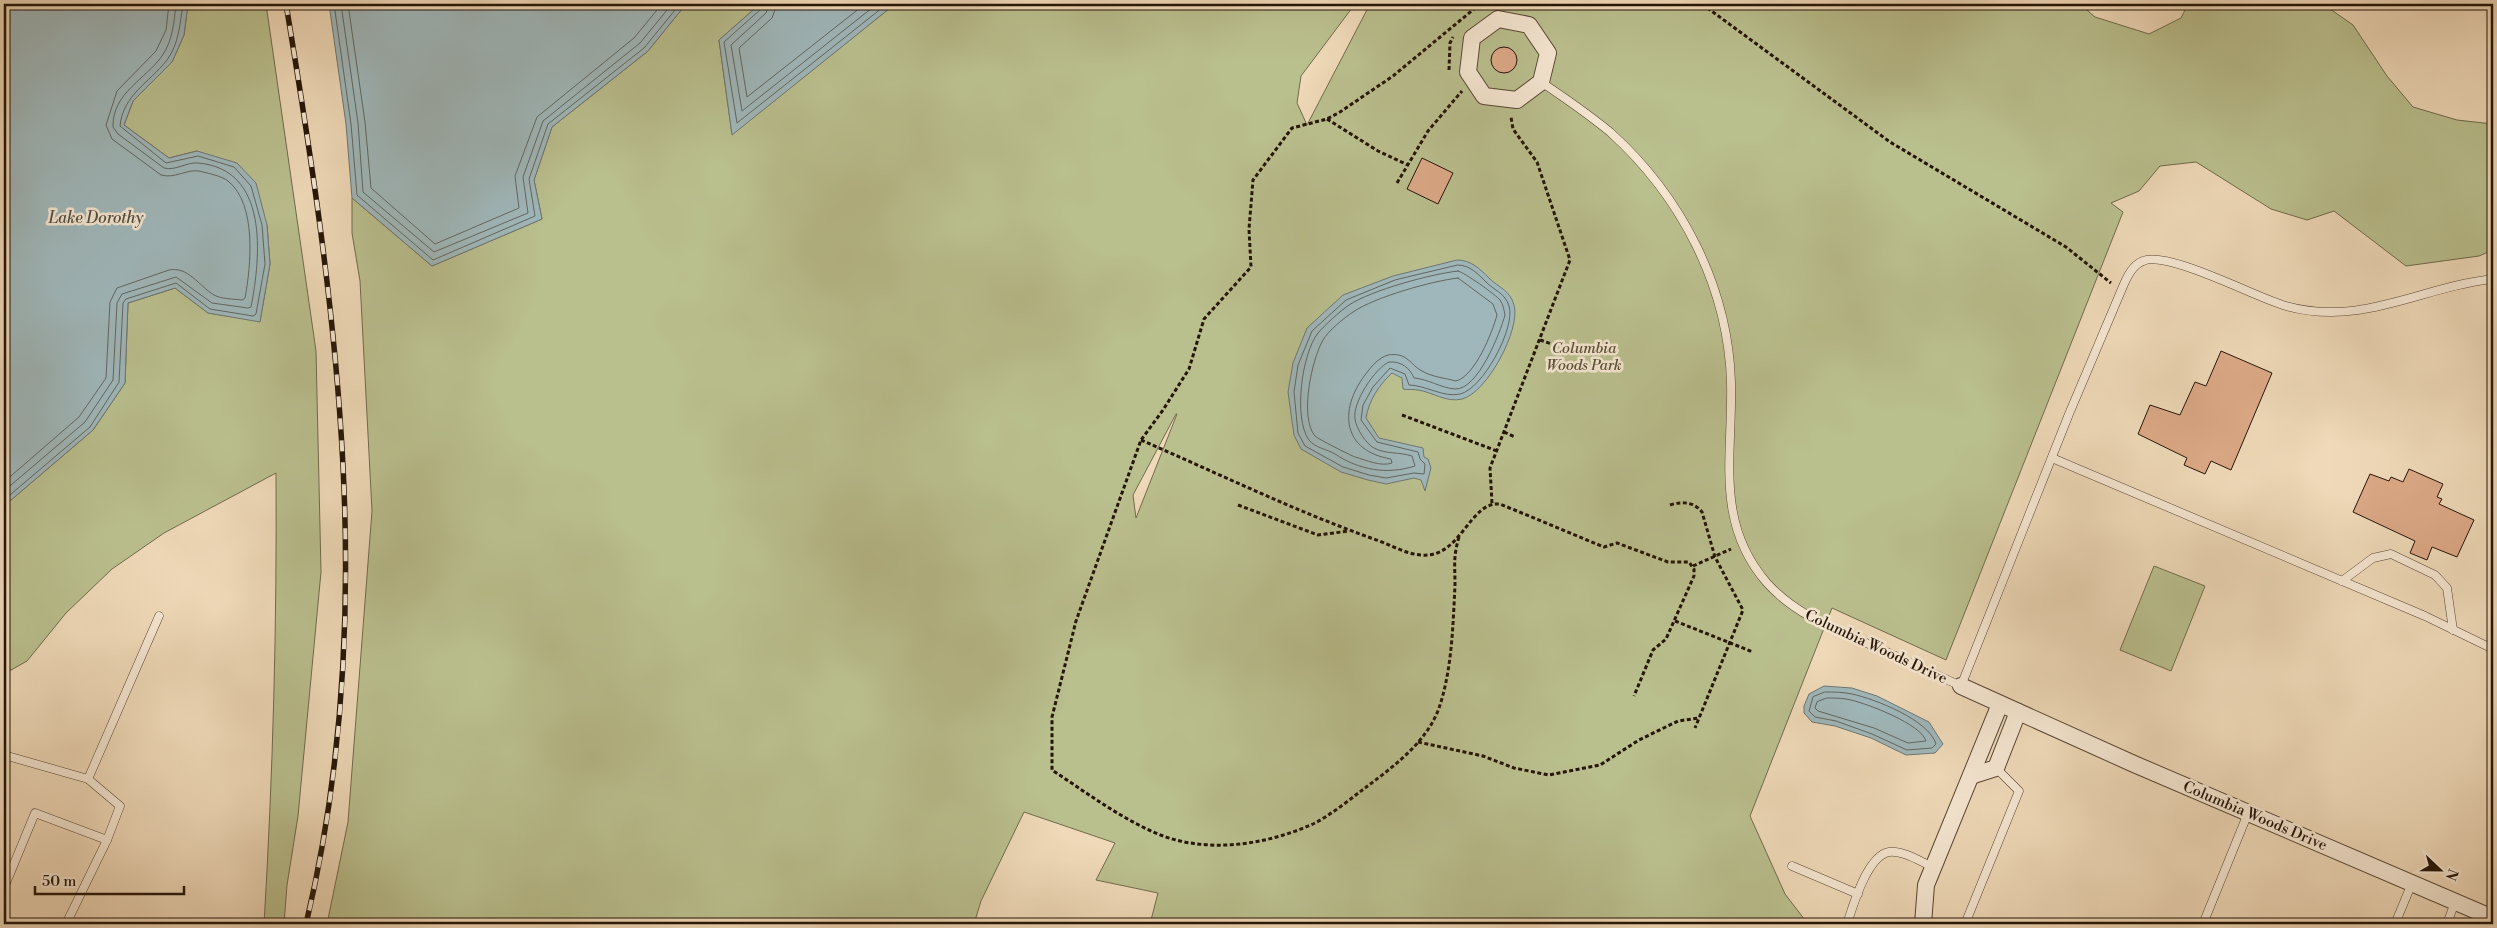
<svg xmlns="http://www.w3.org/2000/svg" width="2497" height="928" font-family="'Libre Bodoni',serif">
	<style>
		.green { fill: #babf8e; stroke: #706a4b; fill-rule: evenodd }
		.water { fill: #9fb7ba; stroke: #6e7673 }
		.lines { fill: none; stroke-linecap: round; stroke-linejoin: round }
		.shore { stroke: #626661; stroke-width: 1 }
		.building { fill: #dca987; stroke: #251508 }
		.lane-casing { stroke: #584634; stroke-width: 9 }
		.street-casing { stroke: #584634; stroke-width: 18 }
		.path { stroke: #251508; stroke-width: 3; stroke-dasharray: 4 2.5; stroke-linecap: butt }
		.lane { stroke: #f5e6d1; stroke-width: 8 }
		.street { stroke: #f5e6d1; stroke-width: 16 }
		.rail-casing { stroke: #251508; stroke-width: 5.5 }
		.rail { stroke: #f5e6d1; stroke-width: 4; stroke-dasharray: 11; stroke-linecap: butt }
		.labels { text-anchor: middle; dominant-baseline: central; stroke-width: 5; stroke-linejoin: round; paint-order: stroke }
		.park-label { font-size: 15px; font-style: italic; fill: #595037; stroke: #f5e6d1 }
		.street-label { font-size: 15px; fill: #251508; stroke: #f5e6d1 }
		.water-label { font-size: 16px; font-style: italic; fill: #504e46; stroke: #f5e6d1 }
	</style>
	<rect width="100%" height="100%" fill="#efd9b8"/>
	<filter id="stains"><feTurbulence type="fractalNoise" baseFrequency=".004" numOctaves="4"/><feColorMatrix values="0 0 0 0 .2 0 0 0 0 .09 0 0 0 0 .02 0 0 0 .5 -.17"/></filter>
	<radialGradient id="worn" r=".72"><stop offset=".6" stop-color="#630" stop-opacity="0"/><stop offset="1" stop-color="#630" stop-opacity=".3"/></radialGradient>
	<g class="green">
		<path d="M188 4H266L316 351 321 572 298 816 287 885 284 924H264C273 774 277 624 276 473L164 533 112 569 66 613 27 661 4 674V506L93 430 125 383 128 303 175 288 208 313 260 321 270 264 267 225 197 151 169 158 124 125 133 101 172 62 184 35Z"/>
		<path d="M686 4H760L719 40 732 134 895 4H1355L1301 76 1297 103 1307 125 1370 4H2080L2095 17 2149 34 2181 18 2188 4H2323L2353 25 2387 76 2413 107 2457 120 2493 124V250L2479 256 2406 266 2334 211 2307 220 2271 209 2196 162 2160 166 2139 191 2111 203 2123 212 1946 660 1832 608 1750 816 1785 894 1808 924H1150L1158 893 1096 880 1115 843 1024 812 981 901 974 924H327L348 822 372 511 360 281 352 233V198L432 266 542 219 534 180 552 127 648 51ZM1176 414H1177L1136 518 1133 495Z"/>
		<path d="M2154 566 2205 586 2171 671 2120 650Z"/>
	</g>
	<g class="water">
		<path d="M4 4H188L184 35 172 62 133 101 124 125 169 158 197 151 237 163 256 183 267 225 270 264 260 322 208 313 175 288 128 303 125 383 93 430 4 506Z"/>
		<path d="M329 4H686L648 51 552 127 534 180 542 219 432 266 352 198 346 124Z"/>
		<path d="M760 4H895L732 135 719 40Z"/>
		<path d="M1457 260C1471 260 1480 269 1489 278 1499 288 1510 290 1514 305 1521 329 1487 393 1462 399 1447 403 1432 392 1418 390 1413 389 1407 390 1403 389L1402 378 1392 373C1379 385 1369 400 1366 418L1379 438 1423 448 1424 457 1428 459 1431 468 1425 491 1421 480 1414 478 1386 484 1368 480 1341 472 1301 449 1294 435 1288 392 1293 363 1307 328 1343 295 1393 276Z"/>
		<path d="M1824 686 1852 688 1877 696 1929 722 1943 744 1935 753 1906 755 1871 738 1835 726 1812 722 1804 713V706L1809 694Z"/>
	</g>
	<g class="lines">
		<g class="shore">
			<path d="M334 4 351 124 357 195 433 260 535 216 529 179 548 124 644 48 680 4"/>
			<path d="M341 4 358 123 363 192 434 252 528 213 523 177 543 121 640 43 672 4"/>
			<path d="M348 4 365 122 371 188 435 244 519 208 515 176 537 117 634 38 662 4"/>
			<path d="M763 4 761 9 724 42 737 123 887 4"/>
			<path d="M769 4 766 13 731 45 742 111 877 4"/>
			<path d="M777 4 772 18 739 48 747 97 865 4"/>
			<path d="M1458 265C1470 265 1478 274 1486 282 1495 291 1505 293 1509 306 1516 327 1483 389 1460 394 1444 398 1425 385 1409 385L1405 374 1390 368 1373 387 1363 405 1361 420 1377 442 1418 452 1420 459 1425 464 1424 474 1414 473 1386 478 1369 475 1343 467 1305 446 1298 433 1294 392 1298 365 1312 331 1346 300 1395 280Z"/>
			<path d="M1458 271C1464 272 1496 295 1500 300 1503 304 1504 310 1505 315 1500 333 1478 390 1455 389 1441 388 1428 379 1414 378 1410 368 1401 361 1389 362 1375 368 1352 403 1355 419 1356 428 1366 444 1374 448 1384 454 1400 452 1412 456L1415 466C1387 475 1359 470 1335 454 1327 449 1315 448 1309 440 1293 418 1302 353 1318 333 1326 324 1339 312 1349 305 1372 290 1431 274 1458 271Z"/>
			<path d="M1458 278 1493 304 1497 315C1492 333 1475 376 1456 381 1445 378 1432 377 1422 371 1410 365 1408 352 1388 355 1378 358 1371 367 1365 375 1338 411 1343 451 1391 459L1392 463C1381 467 1366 460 1355 457 1350 455 1318 439 1315 436 1299 417 1312 359 1323 340 1328 331 1344 318 1353 312 1375 297 1432 281 1458 278Z"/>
			<path d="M4 482 79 417 106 378 110 302 117 288 169 270C188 266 199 286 214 295 221 299 234 299 242 300L245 298C251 266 257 204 228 181 222 176 207 173 199 171 186 169 175 179 161 175L112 139 106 125 117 91 156 51 166 30 169 4"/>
			<path d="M4 491 85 422 113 380 117 303 122 294 176 277 212 303 248 308 251 307C261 256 269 169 198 163 186 162 176 171 164 168L118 134 113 127C112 93 146 79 162 56 173 40 174 22 176 4"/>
			<path d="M4 500 90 427 119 382 123 303 126 299 176 283 210 309 253 316 256 314 265 264 262 225 251 186 234 167 198 156 166 163 120 126C123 95 149 83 167 60 179 44 180 23 183 4"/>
			<path d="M1825 692C1834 692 1843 692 1852 694 1875 699 1929 720 1936 744L1932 748 1907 750 1872 734 1836 721 1815 717 1809 711 1813 697Z"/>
			<path d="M1827 698C1835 698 1843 698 1851 700 1868 704 1921 724 1926 741L1908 743 1874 728 1818 711 1815 708 1817 702Z"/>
		</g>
	</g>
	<g class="building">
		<circle cx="1504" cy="60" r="13"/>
		<path d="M1422 158 1453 173 1438 204 1407 189Z"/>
		<path d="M2221 351 2272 373 2231 470 2211 461 2205 474 2184 465 2187 458 2138 434 2150 405 2180 415 2195 382 2206 386Z"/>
		<path d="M2409 469 2443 484 2437 497 2442 499 2439 504 2474 520 2457 557 2432 547 2427 560 2410 553 2415 541 2353 512 2370 474 2389 481 2391 477 2403 482Z"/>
	</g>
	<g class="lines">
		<defs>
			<g id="lane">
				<path d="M1541 82C1565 98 1588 114 1610 132 1681 196 1728 286 1731 382 1733 455 1714 522 1767 583 1795 614 1832 628 1869 644 1900 658 1931 672 1961 686L2069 414 2124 284C2128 275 2133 265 2143 261 2167 250 2257 298 2286 306 2363 327 2420 287 2493 279"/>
				<path d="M2052 458 2425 616 2493 649"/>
				<path d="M2342 581 2373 558 2391 554 2435 575 2447 588 2453 630"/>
				<path d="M4 755 88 779 120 806 107 840"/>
				<path d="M88 779 159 616"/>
				<path d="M1792 866 1858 894"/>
				<path d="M4 888 35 813 107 840 66 924"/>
				<path d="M1847 924C1853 906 1867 856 1889 852 1903 850 1921 862 1933 867"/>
				<path d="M1965 924 2019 791 1996 768"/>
				<path d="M2203 924 2248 813"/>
				<path d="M2395 924 2412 883"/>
				<path d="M2447 924 2455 902"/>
			</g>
			<g id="street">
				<path d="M1498 19 1529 25 1548 53 1541 82 1517 100 1484 96 1468 72 1472 38Z"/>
				<path d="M1961 686 2134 764 2493 918"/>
				<path d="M1971 776 1996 768 2018 712"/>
				<path d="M1923 924 1926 885 2000 704"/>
			</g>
		</defs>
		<use href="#lane" class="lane-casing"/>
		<use href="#street" class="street-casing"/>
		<g class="path">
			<path d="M1702 4 1890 142 2066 247 2111 283"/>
			<path d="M1449 70 1450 43 1453 37"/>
			<path d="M1327 119 1378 151 1408 165"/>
			<path d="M1397 183 1428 131 1462 91"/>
			<path d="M1540 340 1552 344"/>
			<path d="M1402 415 1497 451"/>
			<path d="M1504 432 1515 437"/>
			<path d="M1141 440C1217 473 1293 510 1371 538 1387 543 1405 554 1421 555 1461 559 1469 501 1500 504L1604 547 1617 543 1668 562H1689L1694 569V576L1666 639 1653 650 1634 696"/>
			<path d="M1492 503 1490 468 1570 260 1537 162 1513 129 1511 117"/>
			<path d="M1238 505 1318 535 1349 531"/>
			<path d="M1670 505C1682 501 1694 502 1702 512L1715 557 1743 610 1695 728"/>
			<path d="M1459 537C1453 557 1455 565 1455 585 1453 625 1452 670 1439 708 1427 742 1393 767 1365 788 1349 800 1331 815 1313 824 1266 845 1207 854 1158 834 1120 818 1087 793 1052 770V717L1076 621 1141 440 1163 410 1189 369 1204 319 1251 267 1249 229 1253 180 1292 128 1327 119 1340 112 1393 76 1480 4"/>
			<path d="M1693 566 1731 549"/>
			<path d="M1675 621 1753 652"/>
			<path d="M1418 742 1483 756 1514 768 1549 775 1600 765 1639 740 1678 721 1699 718"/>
		</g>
		<use href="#lane" class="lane"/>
		<use href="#street" class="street"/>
		<defs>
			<path id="rail" d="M286 4C337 311 380 616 306 924"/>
		</defs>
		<use href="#rail" class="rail-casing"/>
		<use href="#rail" class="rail"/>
	</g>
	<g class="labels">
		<g class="park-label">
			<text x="1584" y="348">Columbia<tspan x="1584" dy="17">Woods Park</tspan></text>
		</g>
		<g class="street-label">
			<text transform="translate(1876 647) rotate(25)">Columbia Woods Drive</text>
			<text transform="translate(2255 816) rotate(23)">Columbia Woods Drive</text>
		</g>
		<g class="water-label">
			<text x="96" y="218">Lake Dorothy</text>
		</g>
	</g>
	<rect width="2497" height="928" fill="none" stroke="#efd9b8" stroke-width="20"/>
	<rect x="5" y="5" width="2487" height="918" fill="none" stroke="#251508" stroke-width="2.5"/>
	<rect x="10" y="10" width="2477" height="908" fill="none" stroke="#251508"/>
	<g transform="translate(2440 870) rotate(112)" stroke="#f5e6d1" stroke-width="4" paint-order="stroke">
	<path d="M0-4L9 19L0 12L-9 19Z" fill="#251508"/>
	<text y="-8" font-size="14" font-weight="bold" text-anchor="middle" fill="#251508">N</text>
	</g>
	<path d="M35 886v8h149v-8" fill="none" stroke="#251508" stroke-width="2.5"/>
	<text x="42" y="886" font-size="15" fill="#251508" stroke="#f5e6d1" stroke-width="4" paint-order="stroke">50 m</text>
	<rect width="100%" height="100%" filter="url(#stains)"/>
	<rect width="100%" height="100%" fill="url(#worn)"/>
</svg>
